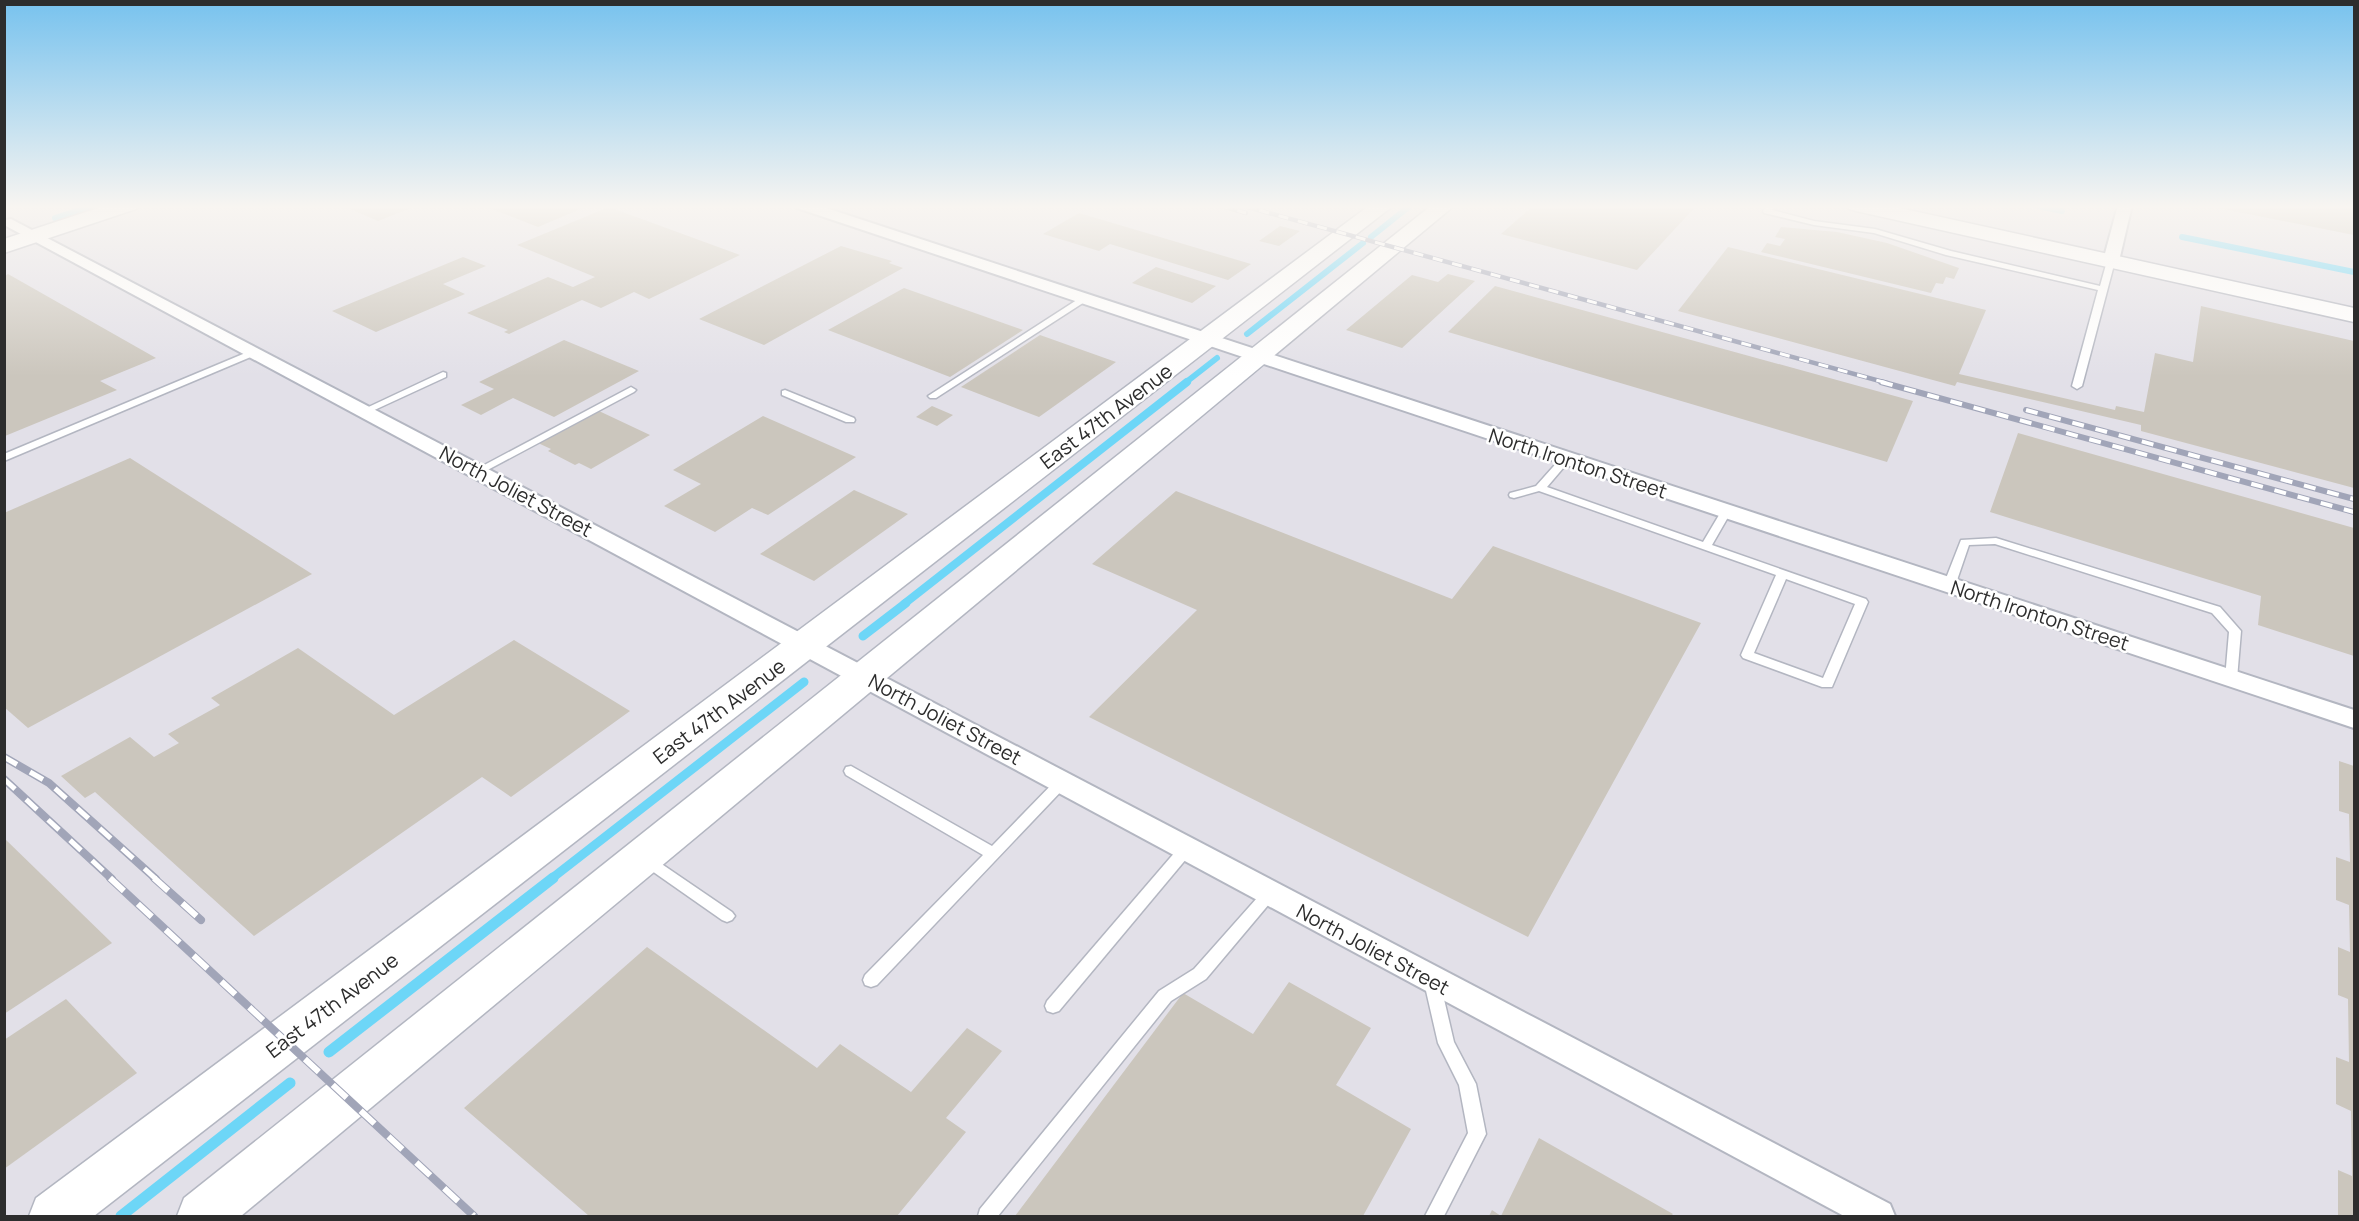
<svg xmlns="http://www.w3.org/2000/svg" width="2359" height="1221" font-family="Manrope,sans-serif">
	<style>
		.industrial { fill: #e2e0e8 }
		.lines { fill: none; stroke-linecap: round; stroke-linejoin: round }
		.stream-far3 { stroke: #6dd6f7; stroke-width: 6 }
		.stream-far2 { stroke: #6dd6f7; stroke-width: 8 }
		.stream-far1 { stroke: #6dd6f7; stroke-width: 9 }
		.stream { stroke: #6dd6f7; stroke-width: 11 }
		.building { fill: #cbc6bd }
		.lane-casing { stroke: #b3b6c1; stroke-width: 3 }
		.street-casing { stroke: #b3b6c1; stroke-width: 4 }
		.secondary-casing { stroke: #b3b6c1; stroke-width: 3 }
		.lane { fill: #fff; fill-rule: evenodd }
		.street { fill: #fff; fill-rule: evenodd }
		.secondary { fill: #fff; fill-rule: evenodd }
		.rail-far3-casing { stroke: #a1a5b8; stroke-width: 4.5 }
		.rail-far2-casing { stroke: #a1a5b8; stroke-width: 6 }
		.rail-far1-casing { stroke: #a1a5b8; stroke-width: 8 }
		.rail-casing { stroke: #a1a5b8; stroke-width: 8 }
		.rail-far3 { stroke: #fff; stroke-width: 3; stroke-dasharray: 10; stroke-linecap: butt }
		.rail-far2 { stroke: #fff; stroke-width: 4; stroke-dasharray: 12; stroke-linecap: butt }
		.rail-far1 { stroke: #fff; stroke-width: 5; stroke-dasharray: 15; stroke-linecap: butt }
		.rail { stroke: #fff; stroke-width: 6; stroke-dasharray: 19; stroke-linecap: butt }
		.labels { text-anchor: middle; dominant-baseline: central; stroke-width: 5; stroke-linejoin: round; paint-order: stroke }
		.street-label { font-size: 20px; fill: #2d2d2d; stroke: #fff }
	</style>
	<rect width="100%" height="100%" fill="#efe8df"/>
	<rect class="industrial" x="5" y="205" width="2349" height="1011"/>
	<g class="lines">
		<g class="stream-far3">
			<path d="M2034 205 2062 211"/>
			<path d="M55 218 95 205"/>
			<path d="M1371 237 1411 205"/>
			<path d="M2182 237 2354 272"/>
			<path d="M1247 334 1363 243"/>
			<path d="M1185 383 1217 358"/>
		</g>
		<path class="stream-far2" d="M904 604 1187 382"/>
		<g class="stream-far1">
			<path d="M863 636 906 603"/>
			<path d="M551 879 804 682"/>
		</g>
		<g class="stream">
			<path d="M329 1052 553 878"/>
			<path d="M121 1216 290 1083"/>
		</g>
	</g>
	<g class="building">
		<path d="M341 205H419L378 221Z"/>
		<path d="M488 205H590L538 227 484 206Z"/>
		<path d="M1534 205H1697L1637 270 1501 234Z"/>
		<path d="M2208 205H2354V235L2208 206Z"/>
		<path d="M609 207 740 255 649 299 634 292 601 308 582 300 509 334 504 332 508 330 467 313 548 277 573 287 595 277 517 245Z"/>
		<path d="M1079 213 1251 264 1228 280 1110 244 1099 251 1043 234Z"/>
		<path d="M1280 226 1300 231 1279 246 1259 241Z"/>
		<path d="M1781 227 1837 232 1887 243 1959 268 1954 279 1946 277 1943 284 1936 283 1931 293 1761 252 1767 243 1780 246 1785 239 1775 237Z"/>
		<path d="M841 246 892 261 889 263 903 268 764 345 699 319Z"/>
		<path d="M1728 247 1986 310 1959 374 2115 410 2116 406 2144 412 2155 353 2193 362 2201 306 2354 341V488L2141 431V425L1957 382 1955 386 1678 311Z"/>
		<path d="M463 257 486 266 443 284 465 294 376 332 332 311Z"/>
		<path d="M1156 267 1216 286 1192 303 1132 283Z"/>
		<path d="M8 274 156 358 100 381 117 390 5 436V276Z"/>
		<path d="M1448 274 1475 281 1402 348 1346 330 1412 275 1438 282Z"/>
		<path d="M1495 286 1913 401 1887 462 1448 332Z"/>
		<path d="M904 288 1023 330 950 377 828 330Z"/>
		<path d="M1040 335 1116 362 1039 417 961 387Z"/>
		<path d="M564 340 639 371 554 417 513 398 481 415 461 405 494 389 479 382Z"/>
		<path d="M932 406 953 415 937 426 916 417Z"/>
		<path d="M599 411 650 435 591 469 579 463 575 465 548 451 551 449 538 443Z"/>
		<path d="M763 416 856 457 768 515 752 508 715 532 664 506 701 484 673 470Z"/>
		<path d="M2018 433 2354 528V656L2258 625 2261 596 1990 512Z"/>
		<path d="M130 458 312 574 28 728 4 707V513Z"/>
		<path d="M854 490 908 514 814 581 760 554Z"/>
		<path d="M1176 491 1452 599 1493 546 1701 623 1528 937 1089 717 1197 610 1092 564Z"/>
		<path d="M514 640 630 711 511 797 482 777 254 936 95 792 85 798 61 776 130 737 154 757 179 743 168 734 220 705 211 698 298 648 394 715Z"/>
		<path d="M2339 761 2354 766V1216H2338V1170L2352 1176 2351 1111 2336 1104V1057L2349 1062 2348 999 2338 995V947L2350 952 2349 905 2336 900V857L2350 862 2349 814 2339 811Z"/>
		<path d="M4 838 112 943 4 1014Z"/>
		<path d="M647 947 817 1068 840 1044 911 1092 967 1028 1002 1051 946 1118 966 1132 897 1216H589L464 1108Z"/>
		<path d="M1289 982 1371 1028 1336 1085 1411 1129 1363 1216H1015L1183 993 1253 1034Z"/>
		<path d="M66 999 137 1073 4 1169V1040Z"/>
		<path d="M1539 1138 1673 1214 1671 1216H1489L1492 1210 1501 1216Z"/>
	</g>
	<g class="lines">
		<defs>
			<g id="lane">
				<path d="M1768 205H1776L1772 210 1814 221 1875 229 1951 251 2100 286 2107 261 2114 259 2115 261 2082 386 2077 389 2072 386 2098 290 1946 255 1874 233 1814 225 1764 213 1763 211Z"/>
				<path d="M1083 296 1087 299 1086 301 936 398H930L928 396Z"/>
				<path d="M255 349 258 350V354L4 461V454Z"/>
				<path d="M443 372 446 373V377L368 413 365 414 360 411Z"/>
				<path d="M631 387 636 390 634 392 482 473 478 474 473 471Z"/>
				<path d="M785 390 854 418 855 420 854 422H846L782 395V391Z"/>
				<path d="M1565 457 1570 460 1547 487 1703 542 1722 510H1730L1731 512 1712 545 1866 599 1868 602 1832 687H1822L1743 658 1741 655 1776 575 1539 491 1514 498 1510 497 1509 495 1510 493 1536 486 1561 458ZM1786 579 1855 604 1823 678 1754 653Z"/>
				<path d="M1996 538 2220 607 2241 631 2237 679 2236 682H2226L2225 679 2229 632 2212 613 1995 544 1969 545 1955 586 1953 589H1945L1943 586 1961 540Z"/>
				<path d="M851 766 992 846 1058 778 1063 777 1068 778 1070 782 877 985 871 987 865 985 863 980 865 975 983 855 846 775 844 771 846 767Z"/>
				<path d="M1187 842 1192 844 1194 848 1192 852 1059 1011 1053 1013 1047 1011 1045 1006 1047 1001 1182 844Z"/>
				<path d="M647 854 732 912 735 916 732 920 727 922 722 920 642 864 640 860 642 856Z"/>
				<path d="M1270 887 1275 889 1278 893 1275 897 1206 979 1171 1001 998 1216H978L980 1209 1159 991 1194 969 1265 889Z"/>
				<path d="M1432 975 1438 977 1440 982 1454 1042 1476 1084 1486 1134 1444 1216H1425L1468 1133 1459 1085 1438 1043 1424 982 1426 977Z"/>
			</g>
			<g id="street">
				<path d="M795 205H817L2354 710V728L797 208Z"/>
				<path d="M2118 205H2132L2119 261 2111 266 2103 261Z"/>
				<path d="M11 219 1890 1204 1895 1216H1844L6 226V220Z"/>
			</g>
			<g id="secondary">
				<path d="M107 205H139L136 209 4 253V239Z"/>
				<path d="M1370 205H1394L94 1216H29L36 1198Z"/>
				<path d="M1432 205H1455L241 1216H177L184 1198Z"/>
				<path d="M1846 205H1886L2354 308V322L1856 211 1849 209Z"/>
			</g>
		</defs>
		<use href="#lane" class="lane-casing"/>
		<use href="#street" class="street-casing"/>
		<use href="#secondary" class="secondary-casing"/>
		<use href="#lane" class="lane"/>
		<use href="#street" class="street"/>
		<use href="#secondary" class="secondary"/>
		<defs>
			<g id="rail-far3">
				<path d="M1218 205 1246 213"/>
				<path d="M1240 205 1887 383"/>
			</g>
			<g id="rail-far2">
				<path d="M1881 382 2354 512"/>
				<path d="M2026 410 2354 499"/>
			</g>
			<g id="rail-far1">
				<path d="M4 757 49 783 156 879"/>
				<path d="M4 779 112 879"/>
			</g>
			<g id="rail">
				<path d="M110 878 474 1216"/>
				<path d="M154 878 201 920"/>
			</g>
		</defs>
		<use href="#rail-far3" class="rail-far3-casing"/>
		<use href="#rail-far2" class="rail-far2-casing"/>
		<use href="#rail-far1" class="rail-far1-casing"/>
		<use href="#rail" class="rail-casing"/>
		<use href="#rail-far3" class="rail-far3"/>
		<use href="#rail-far2" class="rail-far2"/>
		<use href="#rail-far1" class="rail-far1"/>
		<use href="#rail" class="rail"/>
	</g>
	<linearGradient id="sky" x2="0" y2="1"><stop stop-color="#77c2ee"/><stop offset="0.55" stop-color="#f8f5f1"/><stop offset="1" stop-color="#f8f5f1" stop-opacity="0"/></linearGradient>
	<rect width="2359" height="376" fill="url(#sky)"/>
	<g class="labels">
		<g class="street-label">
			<text transform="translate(1106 416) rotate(-37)">East 47th Avenue</text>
			<text transform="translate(1578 463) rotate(18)">North Ironton Street</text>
			<text transform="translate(516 491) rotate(28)">North Joliet Street</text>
			<text transform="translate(2040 615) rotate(18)">North Ironton Street</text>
			<text transform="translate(719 711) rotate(-37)">East 47th Avenue</text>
			<text transform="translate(945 719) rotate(28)">North Joliet Street</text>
			<text transform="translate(1373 949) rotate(28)">North Joliet Street</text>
			<text transform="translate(332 1005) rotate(-37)">East 47th Avenue</text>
		</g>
	</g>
	<rect width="2359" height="1221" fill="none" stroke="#2d2d2d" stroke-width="12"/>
</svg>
